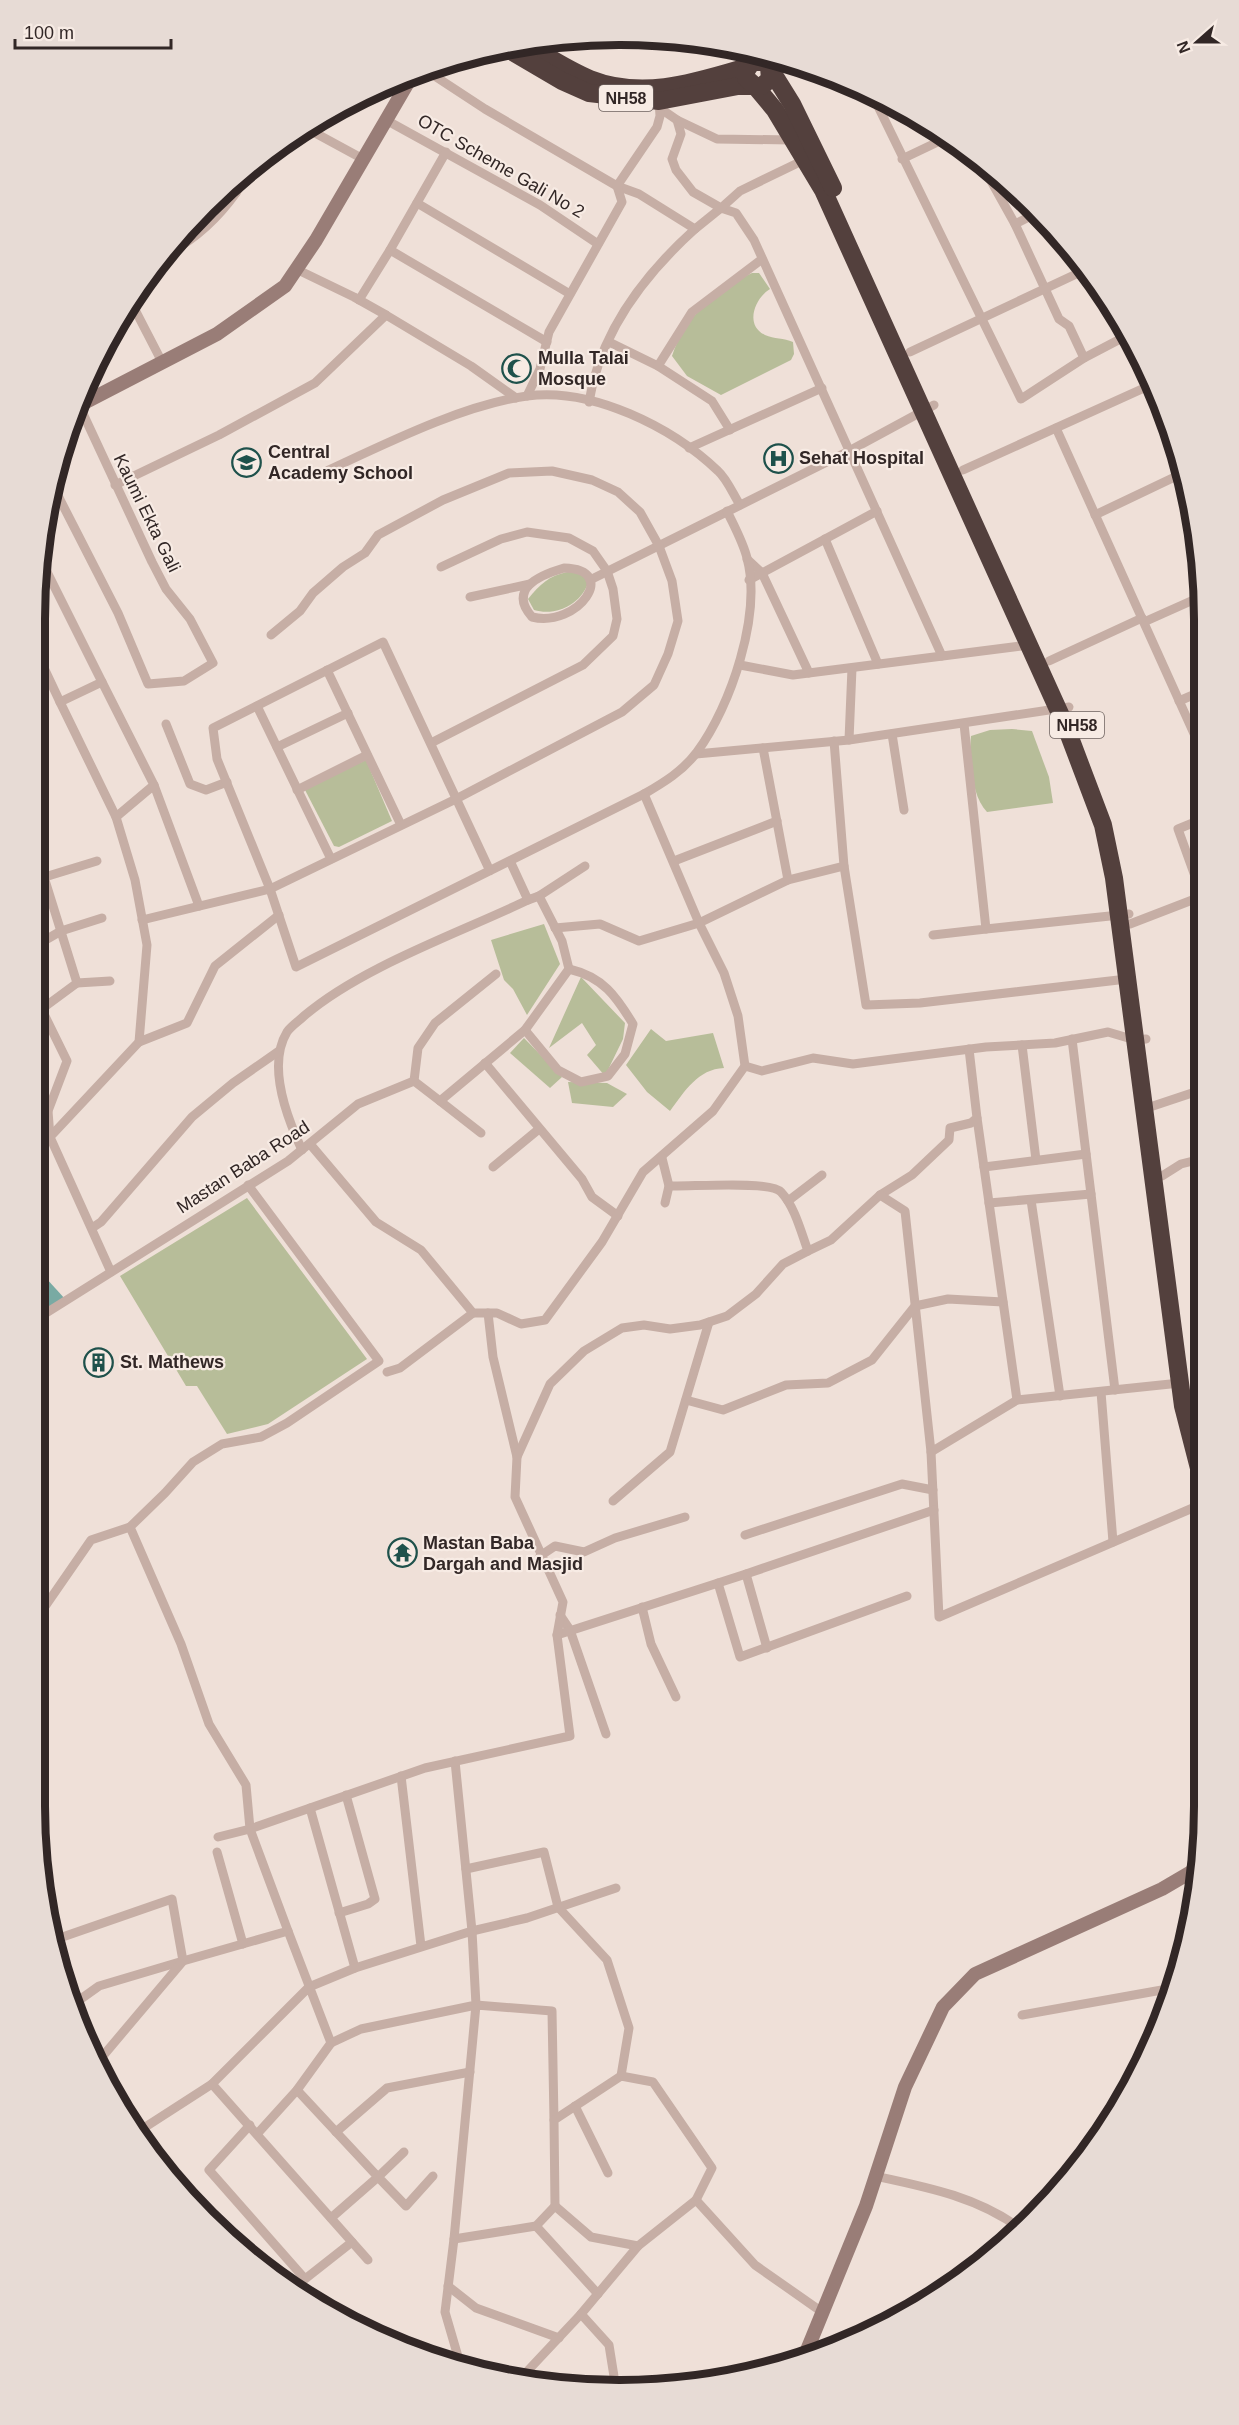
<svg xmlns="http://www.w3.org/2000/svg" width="1239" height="2425" font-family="Arial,sans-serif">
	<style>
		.green { fill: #b7bd99 }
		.water { fill: #79aaa3 }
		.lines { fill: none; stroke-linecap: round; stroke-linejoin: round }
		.street { stroke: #c6aea5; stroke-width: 9 }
		.secondary { stroke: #997d77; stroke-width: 14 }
		.highway { stroke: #53403d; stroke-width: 18 }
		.labels { text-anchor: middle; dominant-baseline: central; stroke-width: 4.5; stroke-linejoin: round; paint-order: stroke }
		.shield { fill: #f7ebe4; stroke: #6d625f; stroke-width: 1.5 }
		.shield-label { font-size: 16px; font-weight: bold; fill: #322726 }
		.street-label { font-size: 18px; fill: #322726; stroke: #f7ebe4 }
		.poi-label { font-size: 18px; font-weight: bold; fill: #322726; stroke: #f7ebe4; text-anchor: start }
		.rim { fill: none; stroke: #322726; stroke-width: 8 }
	</style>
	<rect width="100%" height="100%" fill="#efe0d8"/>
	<g class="green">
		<path d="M752 273H759L770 289C755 298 744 325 765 335 774 339 784 338 793 342L794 354 791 360 721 395 687 376 672 356C685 317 715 290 752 273Z"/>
		<path d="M567 572H581L589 580C583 603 557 617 534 610L528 599C540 584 549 576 567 572Z"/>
		<path d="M1012 729 1032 731 1049 777 1053 803 987 812C971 796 969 757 971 736L990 730Z"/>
		<path d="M366 760 392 821 339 847 334 846 304 788Z"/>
		<path d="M544 924 560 964 527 1015 513 989 504 980 491 940Z"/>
		<path d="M581 977 625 1023 623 1039 605 1076 587 1055 596 1045 582 1023 549 1048Z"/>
		<path d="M651 1029 666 1041 713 1033 724 1068C698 1069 685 1091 670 1111L647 1092 626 1065Z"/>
		<path d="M524 1038 562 1077 550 1088 510 1053Z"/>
		<path d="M568 1082 607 1083 627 1094 613 1107 572 1103Z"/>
		<path d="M247 1198 367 1359 268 1424 227 1434 197 1386H186L120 1276Z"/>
	</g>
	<path class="water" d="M35 1266 66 1300 35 1321Z"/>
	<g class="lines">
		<g class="street">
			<path d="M769 67 777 57"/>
			<path d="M424 69 485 109 617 186 639 194 695 229 721 208 736 213 754 240 942 656"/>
			<path d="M871 92 1021 399 1084 358 1126 336"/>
			<path d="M660 104 664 111 677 120 681 134 672 159 676 170 693 192 721 208 740 191 804 160"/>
			<path d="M386 120 540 205 598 244"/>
			<path d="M677 120 717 139 792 140"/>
			<path d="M306 128 363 159"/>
			<path d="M902 159 944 139"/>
			<path d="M981 163 1015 224 1059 319 1069 326 1084 358"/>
			<path d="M236 193 251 167"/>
			<path d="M417 203 570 294"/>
			<path d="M1015 224 1037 213"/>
			<path d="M390 250 446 152"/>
			<path d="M161 257C193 242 216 221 236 193L227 187"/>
			<path d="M359 300 390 250 547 342"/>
			<path d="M131 302 162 362"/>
			<path d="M386 315 471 366 516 398"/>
			<path d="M609 342 658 366 712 401 730 430"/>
			<path d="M910 352 1087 269"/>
			<path d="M658 366 692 312 762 259"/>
			<path d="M527 396 540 369 549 332 622 202 617 186 657 127 660 116 659 99"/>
			<path d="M589 402C600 332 644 275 695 229"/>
			<path d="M1056 428 1200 747"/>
			<path d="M689 448 822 388"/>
			<path d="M963 470 1153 384"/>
			<path d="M318 475C379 447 461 405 527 396 592 387 672 427 718 471 727 479 733 494 740 505"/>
			<path d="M52 484 118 613 148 684 184 681 213 663 190 619 166 589 152 562 79 405"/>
			<path d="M115 485 219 435 315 383 386 315 354 297 296 269"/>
			<path d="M49 503 59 498"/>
			<path d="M1095 515 1181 474"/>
			<path d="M825 539 878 664"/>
			<path d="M747 559 762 573 809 673"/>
			<path d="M564 568C620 569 578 628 532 617 507 589 540 575 564 568Z"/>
			<path d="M590 580 849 451 934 405"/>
			<path d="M749 580 877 511"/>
			<path d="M470 597 530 584"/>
			<path d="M1144 622 1200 597"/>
			<path d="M36 651 60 702 102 682 40 558"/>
			<path d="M1049 661 1142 618"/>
			<path d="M740 665 793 675 1029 645"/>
			<path d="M327 670 401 825"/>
			<path d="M102 682 154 785 116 817"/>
			<path d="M1179 701 1200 692"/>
			<path d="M60 702 116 817 135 880 147 945 139 1042 50 1137 111 1272"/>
			<path d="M257 706 331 859"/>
			<path d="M166 724 190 784 206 790 227 782"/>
			<path d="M892 734 904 810"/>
			<path d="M849 740 852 668"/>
			<path d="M431 743 583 665 613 636 617 619 613 589 607 571 593 551 569 538 527 532 501 539 441 567"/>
			<path d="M277 747 348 713"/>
			<path d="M696 754 849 740 1069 707"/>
			<path d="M154 785 199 906"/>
			<path d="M297 790 367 755"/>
			<path d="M1200 820 1178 829 1200 890"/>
			<path d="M674 861 777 821"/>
			<path d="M844 866 866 1005 920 1003 1127 979"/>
			<path d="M490 871 383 642 213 728 217 759 270 889 296 967 644 794C663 783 683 771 697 752 731 706 762 614 747 558 743 542 734 526 727 511"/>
			<path d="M35 880 97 861"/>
			<path d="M788 880 844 866 834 741"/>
			<path d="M539 896 585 866"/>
			<path d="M142 920 270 889 456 799 622 712 654 685 668 654 678 621 672 581 659 546 640 512 618 492 592 480 552 471 509 473 443 500 378 535 365 553 343 567 313 593 300 611 271 635"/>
			<path d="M1130 924 1200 897"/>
			<path d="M555 928 600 924 639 941 699 923 788 880 763 748"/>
			<path d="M986 929 1129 914"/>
			<path d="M933 935 986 929 964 724"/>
			<path d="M35 946 61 931 102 918"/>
			<path d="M77 983 110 981"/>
			<path d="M42 1010 67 1061 48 1111 50 1137"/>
			<path d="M35 1014 77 983 44 877"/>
			<path d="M525 1030 558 1070 581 1082 608 1076 625 1054 633 1024C616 996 603 977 569 969"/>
			<path d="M1072 1039 1115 1390"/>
			<path d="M139 1042 187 1023 215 966 279 915"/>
			<path d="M1022 1045 1036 1160"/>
			<path d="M485 1063 582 1179 592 1197 618 1216"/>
			<path d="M745 1066 762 1071 813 1058 853 1064 986 1047 1055 1043 1108 1032 1135 1040 1146 1039"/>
			<path d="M414 1081 418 1048 435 1023 496 974"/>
			<path d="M35 1096 48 1111"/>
			<path d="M440 1101 481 1133"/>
			<path d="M1153 1106 1201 1090"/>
			<path d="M977 1118 1017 1400"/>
			<path d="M310 1144 376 1222 421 1250 473 1313H497L521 1324 545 1320 602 1242 643 1172 713 1111 745 1066 738 1016 724 973 699 923 644 794"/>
			<path d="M302 1150C287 1118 267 1065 287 1032 291 1026 299 1021 304 1016 361 967 459 933 528 900"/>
			<path d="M662 1158 669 1186 665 1203"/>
			<path d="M493 1167 539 1129"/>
			<path d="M984 1167 1086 1154"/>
			<path d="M1162 1176 1181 1164 1201 1159"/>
			<path d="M669 1186C689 1187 770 1180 781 1192 795 1207 801 1232 808 1251L831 1240 880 1195 912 1175 949 1140 950 1128 971 1123 977 1118 969 1049"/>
			<path d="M880 1195 905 1211 931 1452 1017 1400 1180 1383"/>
			<path d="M1031 1200 1060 1396"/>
			<path d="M788 1201 822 1175"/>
			<path d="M989 1203 1091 1194"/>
			<path d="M92 1228 101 1222 192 1117 233 1083 279 1051"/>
			<path d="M488 1313 493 1357 517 1457"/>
			<path d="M35 1320 288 1161 358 1104 414 1081 440 1101 525 1030 569 969 562 941 539 896 528 900 510 861"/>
			<path d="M387 1372 400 1368 473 1313"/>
			<path d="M1101 1392 1113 1542"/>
			<path d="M686 1400 723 1410 786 1385 828 1383 872 1360 915 1306 948 1299 1003 1302"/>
			<path d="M931 1452 939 1617 1202 1504"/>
			<path d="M613 1501 670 1452 709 1322"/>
			<path d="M745 1535 902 1484 933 1490"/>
			<path d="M540 1556 555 1546 584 1552 615 1538 685 1517"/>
			<path d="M746 1574 767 1648"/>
			<path d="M718 1583 740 1657 907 1596"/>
			<path d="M35 1600 44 1608 91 1540 130 1527"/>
			<path d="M642 1607 651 1644 676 1697"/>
			<path d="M560 1615 570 1630 606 1734"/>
			<path d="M557 1635 746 1574 934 1510"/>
			<path d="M455 1761 472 1931 527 1918 616 1888"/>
			<path d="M401 1776 421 1946"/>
			<path d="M310 1808 355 1968"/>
			<path d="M218 1837 250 1829 246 1785 209 1724 181 1644 130 1527 165 1493 193 1462 222 1444 261 1437 287 1423 379 1361 248 1185"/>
			<path d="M217 1852 243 1944"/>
			<path d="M466 1869 544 1852 558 1907 607 1960 629 2028 621 2076"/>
			<path d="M339 1913 368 1904 375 1899 346 1795"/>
			<path d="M288 1931 331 2043 361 2029 476 2005 472 1931 355 1968 309 1987 212 2084 368 2260"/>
			<path d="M51 1941 172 1899 183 1961 99 1986 71 2006"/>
			<path d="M1022 2015 1173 1988"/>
			<path d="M97 2063 183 1961 288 1931 250 1829 425 1768 570 1736 557 1635 563 1602 515 1497 517 1457 550 1384 584 1351 622 1328 644 1325 670 1329 700 1325 727 1316 756 1294 783 1264 808 1251"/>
			<path d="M297 2090 378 2177 331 2218"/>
			<path d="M575 2106 608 2173"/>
			<path d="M554 2120 552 2011 476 2005 454 2239 536 2226 555 2206 591 2237 638 2246 696 2200 755 2265 822 2312"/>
			<path d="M250 2125 209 2170 305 2279 352 2242"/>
			<path d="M336 2132 387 2088 470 2072"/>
			<path d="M136 2133 212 2084"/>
			<path d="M258 2133 297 2090 331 2043"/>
			<path d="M404 2152 378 2177 406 2206 433 2176"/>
			<path d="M875 2176C927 2187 978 2197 1021 2229"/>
			<path d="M555 2206 554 2120 621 2076 653 2082 712 2168 696 2200"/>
			<path d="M536 2226 598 2294"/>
			<path d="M1022 2228 1086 2157"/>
			<path d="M454 2239 445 2312 459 2360V2367"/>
			<path d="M448 2286 476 2308 559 2338"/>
			<path d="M581 2314 638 2246"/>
			<path d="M520 2379 581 2314 609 2345 616 2389"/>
		</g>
		<g class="secondary">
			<path d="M78 406 217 334 285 286 316 240 413 74"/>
			<path d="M803 2360 866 2206 905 2087 943 2007 975 1974 1162 1889 1191 1872 1201 1860"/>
		</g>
		<g class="highway">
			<path d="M526 44C547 56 568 70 590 79 643 100 696 82 747 67"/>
			<path d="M506 48 562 81 589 93 659 101 738 86H755L775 110 823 190 1066 727 1103 825 1114 878 1183 1406 1202 1480"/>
			<path d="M769 67 770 79 762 86H755L746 78V71L752 62H764L769 67 792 104 833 188"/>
		</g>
	</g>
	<defs>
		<symbol id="mosque-ring" viewBox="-11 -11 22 22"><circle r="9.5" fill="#f7ebe4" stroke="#1e514b" stroke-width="1.5"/><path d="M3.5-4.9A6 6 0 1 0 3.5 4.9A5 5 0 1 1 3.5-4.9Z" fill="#1e514b"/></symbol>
		<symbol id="hospital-ring" viewBox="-11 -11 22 22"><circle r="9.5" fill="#f7ebe4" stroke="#1e514b" stroke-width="1.5"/><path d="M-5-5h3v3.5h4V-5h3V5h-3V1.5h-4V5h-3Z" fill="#1e514b"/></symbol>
		<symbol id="school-ring" viewBox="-11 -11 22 22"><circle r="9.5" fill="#f7ebe4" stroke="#1e514b" stroke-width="1.5"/><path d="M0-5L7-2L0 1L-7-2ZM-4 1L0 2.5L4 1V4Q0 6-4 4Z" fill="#1e514b"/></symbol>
		<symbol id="building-ring" viewBox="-11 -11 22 22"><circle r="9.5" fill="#f7ebe4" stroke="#1e514b" stroke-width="1.5"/><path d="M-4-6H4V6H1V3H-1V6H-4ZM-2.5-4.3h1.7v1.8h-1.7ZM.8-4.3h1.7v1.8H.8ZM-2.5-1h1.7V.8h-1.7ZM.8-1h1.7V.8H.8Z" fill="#1e514b"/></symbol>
		<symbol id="temple-ring" viewBox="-11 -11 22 22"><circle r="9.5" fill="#f7ebe4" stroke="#1e514b" stroke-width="1.5"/><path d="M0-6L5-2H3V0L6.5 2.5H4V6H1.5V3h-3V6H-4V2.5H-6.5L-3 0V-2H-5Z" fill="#1e514b"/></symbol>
	</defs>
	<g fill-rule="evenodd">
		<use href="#mosque-ring" x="500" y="352" width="33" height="33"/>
		<use href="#hospital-ring" x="762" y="442" width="33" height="33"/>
		<use href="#school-ring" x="230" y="446" width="33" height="33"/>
		<use href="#building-ring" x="82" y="1346" width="33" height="33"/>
		<use href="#temple-ring" x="386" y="1536" width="33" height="33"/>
	</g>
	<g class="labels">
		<g class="shield">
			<rect x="599" y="85" width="54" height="26" rx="4.5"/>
			<rect x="1050" y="712" width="54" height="26" rx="4.5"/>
		</g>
		<g class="shield-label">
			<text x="626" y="98">NH58</text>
			<text x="1077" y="725">NH58</text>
		</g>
		<g class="street-label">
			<text transform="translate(501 166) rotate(30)">OTC Scheme Gali No 2</text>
			<text transform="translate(147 513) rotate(64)">Kaumi Ekta Gali</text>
			<text transform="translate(243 1167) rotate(-33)">Mastan Baba Road</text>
		</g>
		<g class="poi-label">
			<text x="538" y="358">Mulla Talai<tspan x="538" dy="21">Mosque</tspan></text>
			<text x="268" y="452">Central<tspan x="268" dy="21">Academy School</tspan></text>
			<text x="799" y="458">Sehat Hospital</text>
			<text x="120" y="1362">St. Mathews</text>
			<text x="423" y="1543">Mastan Baba<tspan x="423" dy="21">Dargah and Masjid</tspan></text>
		</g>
	</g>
	<path d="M0 0H1239V2425H0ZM619 45H620A574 574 0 0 1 1194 619V1806A574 574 0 0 1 620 2380H619A574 574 0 0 1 45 1806V619A574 574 0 0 1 619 45Z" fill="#e7dbd5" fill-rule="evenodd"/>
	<path class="rim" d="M619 45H620A574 574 0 0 1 1194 619V1806A574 574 0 0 1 620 2380H619A574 574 0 0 1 45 1806V619A574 574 0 0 1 619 45Z"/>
	<g transform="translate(1197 42) rotate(249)" stroke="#f7ebe4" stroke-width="4.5" paint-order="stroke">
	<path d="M0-4.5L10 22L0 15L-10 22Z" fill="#322726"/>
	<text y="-9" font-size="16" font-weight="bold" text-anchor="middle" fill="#322726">N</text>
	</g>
	<path d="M15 39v9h156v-9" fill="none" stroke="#322726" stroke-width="3"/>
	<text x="24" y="39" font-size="18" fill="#322726" stroke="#f7ebe4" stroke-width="4.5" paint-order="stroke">100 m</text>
</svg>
